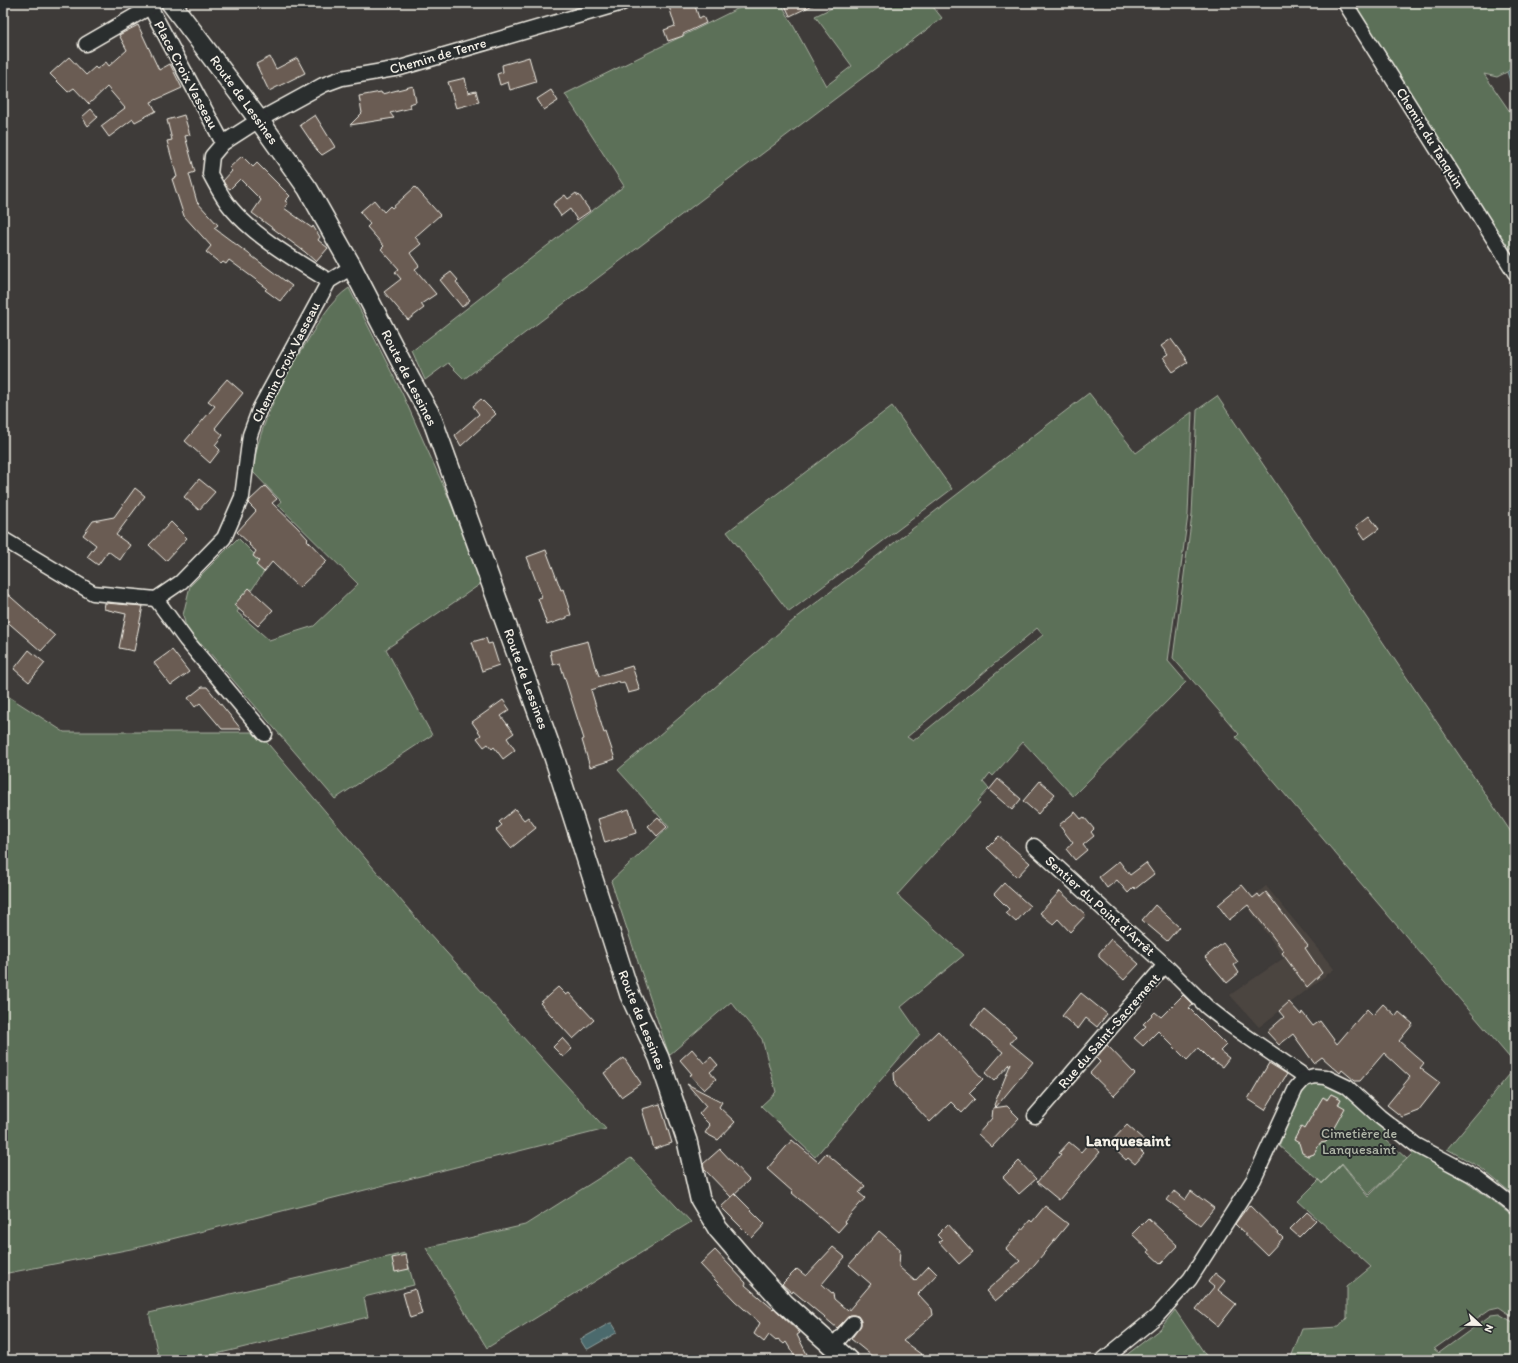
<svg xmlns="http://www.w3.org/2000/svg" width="1518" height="1363" font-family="Itim,sans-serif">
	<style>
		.built { fill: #4c4540 }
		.green { fill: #5c6f59; stroke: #a8b0a0; fill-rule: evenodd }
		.water { fill: #4c6a6d; stroke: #8fa09e }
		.building { fill: #6b5c52; stroke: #f4f1e8 }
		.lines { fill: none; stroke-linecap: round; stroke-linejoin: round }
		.street-casing { stroke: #f4f1e8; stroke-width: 17 }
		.secondary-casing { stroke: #f4f1e8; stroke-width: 22 }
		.street { stroke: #2a2d2e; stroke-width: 14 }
		.secondary { stroke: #2a2d2e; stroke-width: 19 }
		.labels { text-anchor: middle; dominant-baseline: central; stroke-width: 4; stroke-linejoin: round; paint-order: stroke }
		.street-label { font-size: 14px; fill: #f4f1e8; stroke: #2a2d2e }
		.park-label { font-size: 14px; fill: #b0b6a8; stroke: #2a2d2e }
		.quarter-label { font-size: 16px; font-weight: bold; fill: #f4f1e8; stroke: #2a2d2e }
	</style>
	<rect width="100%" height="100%" fill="#3e3b39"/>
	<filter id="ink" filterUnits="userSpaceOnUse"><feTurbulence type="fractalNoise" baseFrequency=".025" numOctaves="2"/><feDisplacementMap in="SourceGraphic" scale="8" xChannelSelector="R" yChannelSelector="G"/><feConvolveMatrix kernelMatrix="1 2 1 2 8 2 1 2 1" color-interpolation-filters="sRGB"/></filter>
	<g filter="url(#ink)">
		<path class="built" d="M1266 886 1334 969 1259 1027 1230 995 1284 958 1245 903Z"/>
		<g class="green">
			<path d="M749 3H781L826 86 852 66 815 16 842 3H930L942 18 464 379 448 363 425 380 412 351 624 186 565 94Z"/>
			<path d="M1353 3H1515V64L1507 72 1497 77 1484 74 1515 119V245L1508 251Z"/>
			<path d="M349 288 402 393 448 496 482 583 386 649 432 735 335 799 202 644 198 646 187 631 183 615 190 586 238 538 267 567 237 612 269 640 314 626 358 584 278 505 281 501 252 471C261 420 281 383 308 340 319 322 331 300 349 288Z"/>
			<path d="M1089 393 1136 453 1192 412 1188 515 1168 661 1186 682 1073 796 1023 742 993 776 990 773 983 782 989 789 978 801 980 803 897 895 964 955 901 1007 920 1034 815 1157 761 1106 776 1092 762 1039 731 1002 669 1055 611 881 669 827 618 770 795 619ZM1037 628 1043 635 913 741 907 737Z"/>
			<path d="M1217 396 1515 838V1064L1236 737 1239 734 1173 658 1192 515 1197 410Z"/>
			<path d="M892 406 952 489 789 612 727 532Z"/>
			<path d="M3 693 64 732H258L427 931 606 1129 136 1248 3 1274Z"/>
			<path d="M1515 1068V1196L1481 1168 1447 1149Z"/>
			<path d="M1311 1083H1323L1342 1090 1389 1131 1386 1140 1407 1159 1368 1195 1342 1163 1322 1183 1319 1180 1322 1184 1342 1164 1368 1197 1414 1152 1466 1181 1515 1218V1318L1499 1307 1490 1309 1434 1349 1439 1353 1491 1315 1499 1314 1515 1323V1360H1290L1302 1329 1339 1327 1347 1318V1287L1371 1267 1298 1201 1319 1180 1279 1146C1286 1130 1298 1093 1311 1083ZM1331 1094 1341 1099 1326 1142 1320 1143 1314 1154 1308 1156 1302 1153V1144L1294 1140 1301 1128 1304 1129 1323 1097 1328 1099Z"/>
			<path d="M631 1158 691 1222 487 1348 426 1248 525 1225Z"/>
			<path d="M405 1253 414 1285 364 1297 368 1317 192 1360H159L149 1313Z"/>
			<path d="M1175 1310 1209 1360H1120L1160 1329Z"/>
		</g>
		<g class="water">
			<path d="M1515 64V90L1511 84 1507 72Z"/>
			<path d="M610 1323H612L617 1331 616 1333 588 1349H586L581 1341V1339Z"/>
		</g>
		<g class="building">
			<path d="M668 3H694L699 18 703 16 706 23 683 34V36L668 41 664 30 675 26Z"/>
			<path d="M784 3H817L790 16Z"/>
			<path d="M138 25 159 70 170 64 182 88 151 102 156 111 135 122 133 119 109 137 101 126 125 108 107 87 89 104 74 88 68 92 50 74 69 57 86 75 95 67 97 69 106 62 109 66 127 50 119 35Z"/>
			<path d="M270 57 276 69 297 58 305 73 269 91 256 64Z"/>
			<path d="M529 57 536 82 510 90 508 82 500 85 497 74 503 72 502 65Z"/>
			<path d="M465 78 468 93 476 91 479 102 456 108 448 82Z"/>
			<path d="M413 86 416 102 409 104 411 108 390 113 394 118 350 125 362 113 359 96 381 92 382 94Z"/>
			<path d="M551 90 558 101 544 110 537 99Z"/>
			<path d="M91 109 98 117 88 126 82 117Z"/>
			<path d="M184 115 190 135 185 136 195 172 189 174 197 202 218 225 214 228 292 286 280 301 265 290 267 288 229 260 226 264 223 262 221 264 206 252 211 246 184 216 172 179 177 177 167 141 172 140 167 120Z"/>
			<path d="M315 115 335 147 322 155 317 150 300 125Z"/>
			<path d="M242 156 253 167 257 163 290 196 285 201 288 203 284 208 312 228 313 226 320 237 318 240 328 248 316 262 305 252 252 213 261 200 240 179 230 189 226 186 223 181 232 171 229 168Z"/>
			<path d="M415 187 440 215 415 237 421 244 410 253 419 266 415 269 436 294 421 304 424 308 408 320 384 292 401 279 395 272 399 269 381 249 384 246 367 227 370 224 360 212 374 200 384 212 390 206 392 208Z"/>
			<path d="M576 193 578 196 579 195 590 211 577 220 570 209 561 216 553 204 565 195 568 199Z"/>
			<path d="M451 272 458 280 456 282 470 300 462 307 440 280Z"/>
			<path d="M1171 339 1188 362 1173 372 1163 358 1168 355 1161 346Z"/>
			<path d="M227 379 243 393 215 428 223 435 215 445 220 450 210 463 185 441 215 406 208 401Z"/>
			<path d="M481 399 496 414 461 446 455 435 479 414 473 406Z"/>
			<path d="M199 479 215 492 199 510 184 497Z"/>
			<path d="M265 486 277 499 272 503 297 527 308 539 307 540 327 561 299 588 272 562 264 572 256 565 259 561 253 556 256 551 249 545 250 544 237 532 256 511 248 503 250 500Z"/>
			<path d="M135 488 145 496 116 535 130 545 120 560 108 551 98 565 87 557 96 545 83 535 93 521 114 517Z"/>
			<path d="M1369 516 1379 529 1365 539 1356 526Z"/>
			<path d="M171 522 187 538 166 561 149 545Z"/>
			<path d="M546 550 561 590 563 589 571 615 567 616V618L547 625 538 598 542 597 527 557Z"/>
			<path d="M249 588 273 610 258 626 234 605Z"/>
			<path d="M3 590 55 636 41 651 3 618Z"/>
			<path d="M105 603 143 606 134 651 119 648 126 614 104 609Z"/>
			<path d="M486 638 488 644 492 643 499 665 482 671 472 642Z"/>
			<path d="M588 641 595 667H596L599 676 632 666 640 690 628 693 624 682 620 683 619 681 591 690 604 733 606 732 615 759 590 767 582 740 584 739 560 663 553 665 550 651Z"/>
			<path d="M29 650 45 663 29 682 14 669Z"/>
			<path d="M172 650 189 672 171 685 154 663Z"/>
			<path d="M202 687H207L241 729H222L200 703 195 707 188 698Z"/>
			<path d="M503 700 510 710 501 716 514 733 507 738 515 750 503 759 494 747 492 749 488 744 484 747 477 738 481 735 472 722Z"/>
			<path d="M998 779 1021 799 1012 810 989 790Z"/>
			<path d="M1040 781 1055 794 1038 814 1023 801Z"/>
			<path d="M515 809 524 820 528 817 536 828 511 848 496 830 502 825 499 822Z"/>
			<path d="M629 809 636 833 605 843 598 819Z"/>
			<path d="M1075 812 1081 819 1084 817 1094 829 1091 832 1094 836 1083 845 1087 850 1075 860 1066 849 1073 843 1059 825Z"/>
			<path d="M658 817 667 827 657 836 648 826Z"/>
			<path d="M999 836 1030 863 1017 877 987 848Z"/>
			<path d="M1119 861 1130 875 1146 863 1154 874 1135 889 1134 887 1128 893 1117 880 1107 888 1099 877Z"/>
			<path d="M1004 883 1030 906 1016 922 1006 913 1009 909 994 894Z"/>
			<path d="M1242 885 1253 898 1258 894 1260 897 1266 892 1308 946 1305 948 1322 973 1307 987 1282 953 1284 951 1248 905 1229 920 1218 905Z"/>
			<path d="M1060 891 1086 915 1070 932 1058 919 1053 924 1040 913Z"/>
			<path d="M1155 905 1179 927 1167 941 1142 920Z"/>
			<path d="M1111 939 1139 964 1124 980 1099 957V953Z"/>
			<path d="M1223 943 1238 962 1234 965 1239 973 1227 983 1205 957Z"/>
			<path d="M558 987 566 995 569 993 594 1020 573 1039 540 1003Z"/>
			<path d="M1081 993 1107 1014 1097 1027 1086 1018 1078 1029 1062 1016Z"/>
			<path d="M1183 995 1193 1005 1189 1008 1226 1045 1220 1051 1229 1058 1222 1067 1212 1060 1211 1061 1198 1048 1187 1060 1158 1031 1143 1046 1134 1038 1146 1026 1143 1024 1155 1012 1161 1017Z"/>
			<path d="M1289 1002 1301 1015 1302 1012 1313 1026 1320 1021 1337 1044 1367 1009 1373 1015 1383 1004 1396 1016 1399 1012 1413 1024 1399 1041 1424 1063 1420 1068 1440 1083 1418 1111 1402 1117 1387 1105 1410 1077 1384 1053 1360 1081H1355L1342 1070 1340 1073 1322 1057 1314 1063 1293 1034 1279 1045 1267 1032 1284 1017 1279 1011Z"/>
			<path d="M984 1009 1016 1036 1010 1043 1033 1062 996 1107 994 1105 1011 1063 994 1081 985 1073 1003 1052 971 1025Z"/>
			<path d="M938 1031 983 1079 969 1093 975 1099 962 1113 951 1102 930 1122 895 1085 894 1073Z"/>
			<path d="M562 1038 572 1049 563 1057 553 1047Z"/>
			<path d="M1107 1045 1135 1074 1114 1096 1090 1073 1100 1062 1096 1058Z"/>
			<path d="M692 1049 704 1063 711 1057 718 1065 710 1072 716 1079 704 1090 690 1075 692 1074 680 1060Z"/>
			<path d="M624 1058 641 1083 621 1097 604 1073Z"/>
			<path d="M1269 1063 1287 1074 1265 1110 1248 1099Z"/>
			<path d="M687 1084 722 1102 719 1107 735 1122 718 1140 705 1133 710 1125 699 1114 706 1106Z"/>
			<path d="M1331 1094 1341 1099 1338 1104 1345 1108 1326 1142 1320 1143 1314 1154 1308 1156 1302 1153 1299 1143 1294 1140 1301 1127 1304 1129 1323 1097 1327 1100Z"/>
			<path d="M660 1104 672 1143 654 1149 642 1109Z"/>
			<path d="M1007 1106 1019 1118 992 1147 978 1134 992 1118 993 1108Z"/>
			<path d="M1127 1125 1144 1140 1137 1147 1144 1154 1135 1164 1128 1158 1126 1160 1109 1144Z"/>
			<path d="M792 1140 818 1162 826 1153 865 1186 859 1193 865 1198 844 1222 846 1223 838 1232 792 1193 793 1192 767 1169Z"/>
			<path d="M1069 1142 1081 1152 1089 1143 1100 1152 1059 1200 1037 1182 1061 1154 1059 1153Z"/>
			<path d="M720 1149 749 1180 731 1197 704 1169 703 1164Z"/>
			<path d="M1019 1161 1036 1179 1019 1194 1003 1177Z"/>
			<path d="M1174 1191 1185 1200 1191 1191 1214 1208 1200 1225 1167 1200Z"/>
			<path d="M735 1194 765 1224 752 1238 721 1207Z"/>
			<path d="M1249 1205 1283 1238 1267 1255 1235 1224Z"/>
			<path d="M1045 1206 1068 1224 1025 1276 995 1301 986 1291 1020 1261 1006 1249 1030 1220 1032 1222Z"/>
			<path d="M1307 1212 1316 1220 1299 1237 1290 1229Z"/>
			<path d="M1148 1218 1178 1246 1161 1264 1148 1252 1149 1250 1132 1234Z"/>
			<path d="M948 1224 973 1252 959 1264 939 1242 942 1240 937 1235Z"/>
			<path d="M879 1231 900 1249 899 1267 915 1281 929 1266 937 1274 918 1294 932 1309 933 1315 903 1341 929 1360H877L851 1339 861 1325V1321L858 1316 854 1315H850L837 1328 793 1291 792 1293 782 1284 797 1269 806 1276 833 1247 845 1257 822 1284 833 1294 834 1299 848 1311 871 1284 849 1265Z"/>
			<path d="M715 1250 746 1283 745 1285 773 1309 774 1308 800 1333 797 1335 810 1360H797L786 1342 784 1344 778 1339 776 1341 769 1335 764 1342 754 1334 760 1323 735 1301 700 1264Z"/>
			<path d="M406 1255 409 1269 395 1272 392 1258Z"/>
			<path d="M1215 1273 1225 1281 1218 1290 1236 1304 1218 1327 1196 1309 1214 1287 1208 1282Z"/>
			<path d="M415 1289 422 1314 410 1318 403 1293Z"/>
		</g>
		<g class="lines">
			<defs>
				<g id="street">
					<path d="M1345 3 1515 273"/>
					<path d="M150 7 223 143"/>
					<path d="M86 44 150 7V3"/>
					<path d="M329 281C297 261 255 237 231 208 222 198 216 185 210 174L212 156 223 143 259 120 323 85 342 78 400 68 622 3"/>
					<path d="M3 539 93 593 156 599"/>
					<path d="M156 599 181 582 224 538 242 497 250 435 260 408 329 281 352 267"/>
					<path d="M156 599 186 640 265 734"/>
					<path d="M1034 846 1165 965 1207 1007 1230 1025 1300 1073 1304 1079"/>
					<path d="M1304 1079 1314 1076 1326 1077 1347 1087 1380 1117 1416 1145 1476 1177 1515 1207"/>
					<path d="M1035 1116 1165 965"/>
					<path d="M833 1346 853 1323"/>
					<path d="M1103 1360 1157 1316 1190 1279 1254 1179 1296 1088 1304 1079"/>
				</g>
				<path id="secondary" d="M171 3 259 120 308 189 352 267 411 381 431 416 554 757 630 995 659 1058 687 1141 700 1199 718 1229 743 1258 784 1303 848 1360"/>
			</defs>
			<use href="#street" class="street-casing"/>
			<use href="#secondary" class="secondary-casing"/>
			<use href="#street" class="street"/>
			<use href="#secondary" class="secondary"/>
		</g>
	</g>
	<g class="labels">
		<g class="street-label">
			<text transform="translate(438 56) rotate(-16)">Chemin de Tenre</text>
			<text transform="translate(186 75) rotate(62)">Place Croix Vasseau</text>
			<text transform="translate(244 100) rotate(54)">Route de Lessines</text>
			<text transform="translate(1430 138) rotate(58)">Chemin du Tanquin</text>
			<text transform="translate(286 362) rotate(-63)">Chemin Croix Vasseau</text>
			<text transform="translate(409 378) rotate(63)">Route de Lessines</text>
			<text transform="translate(526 679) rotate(70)">Route de Lessines</text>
			<text transform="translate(1100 906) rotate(42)">Sentier du Point d'Arrêt</text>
			<text transform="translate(642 1020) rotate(68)">Route de Lessines</text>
			<text transform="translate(1109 1031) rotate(-49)">Rue du Saint-Sacrement</text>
		</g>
		<g class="park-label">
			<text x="1359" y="1133">Cimetière de<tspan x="1359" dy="16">Lanquesaint</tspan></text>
		</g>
		<g class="quarter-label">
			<text x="1128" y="1140">Lanquesaint</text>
		</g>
	</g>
	<rect width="1518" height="1363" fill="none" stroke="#2a2d2e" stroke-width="16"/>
	<rect x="8" y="8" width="1502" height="1347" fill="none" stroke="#f4f1e8" stroke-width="1.5" filter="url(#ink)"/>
	<g transform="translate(1480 1325) rotate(112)" stroke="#2a2d2e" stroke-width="3" paint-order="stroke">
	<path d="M0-3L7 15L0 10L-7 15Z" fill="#f4f1e8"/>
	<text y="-6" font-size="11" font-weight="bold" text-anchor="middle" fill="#f4f1e8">N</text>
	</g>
</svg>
